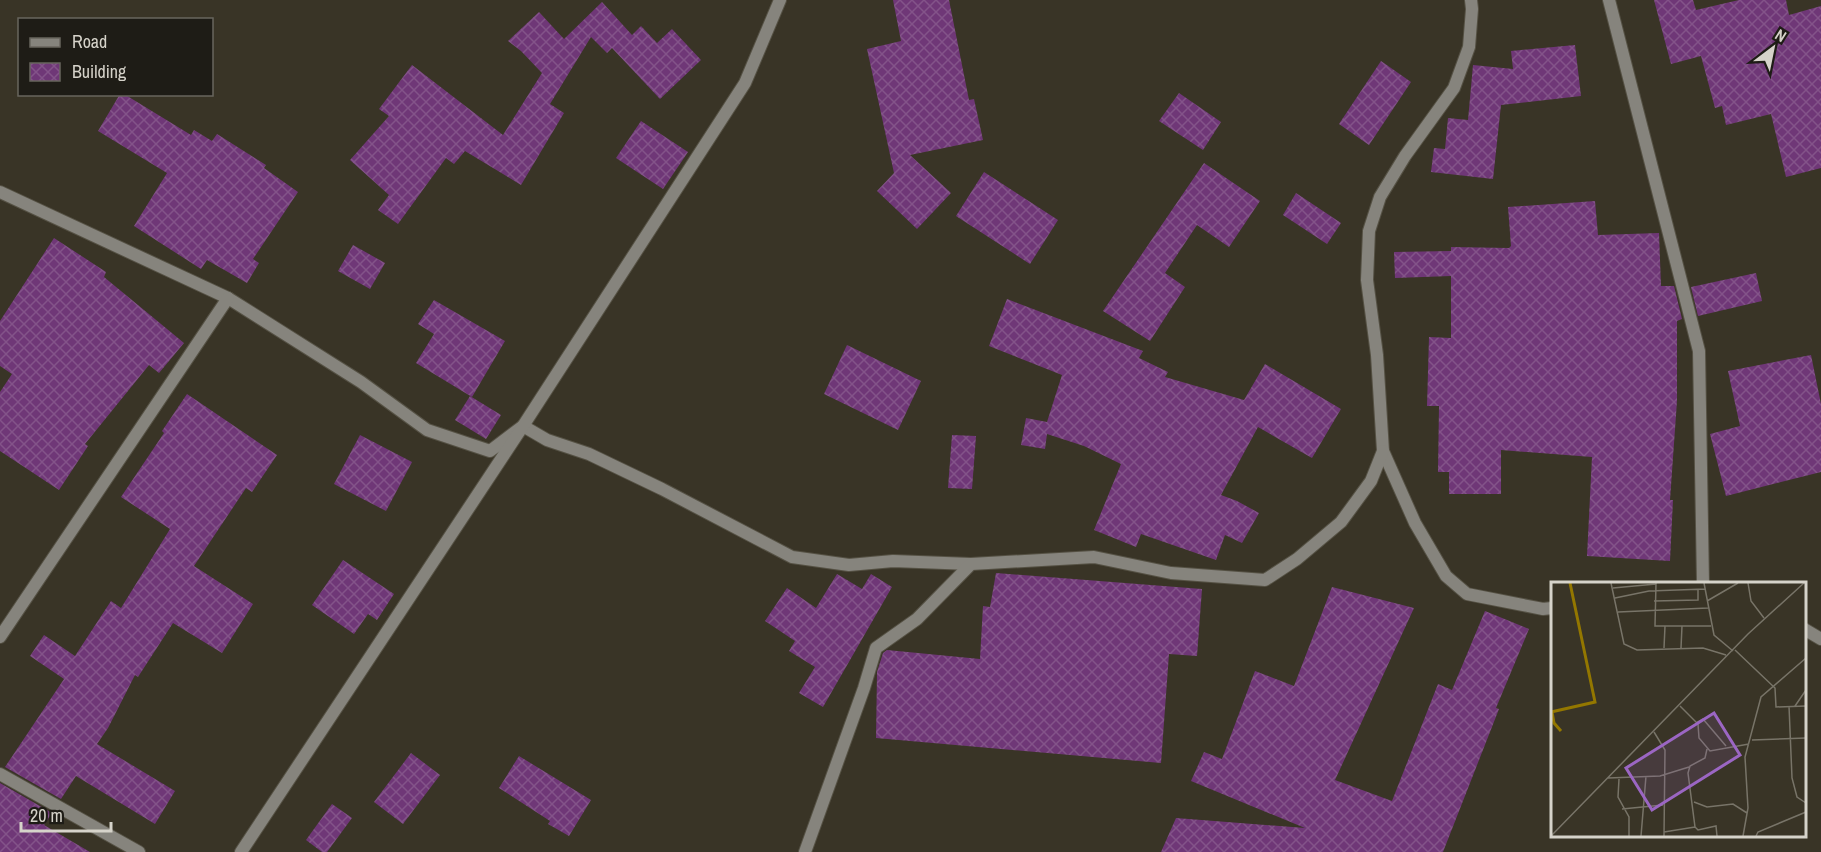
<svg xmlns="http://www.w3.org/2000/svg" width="1821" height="852" font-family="'Archivo Narrow',sans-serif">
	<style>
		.building { fill: url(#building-cross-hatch) }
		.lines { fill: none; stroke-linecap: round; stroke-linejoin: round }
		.minor-casing { stroke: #555144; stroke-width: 14 }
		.minor { stroke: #86847d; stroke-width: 12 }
		.inset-river { fill: none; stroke: #937700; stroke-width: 3 }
		.inset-road { fill: none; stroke: #787468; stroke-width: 1.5 }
		.view { fill: #9b66c3; fill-opacity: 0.15; stroke: #9b66c3; stroke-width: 3 }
		.inset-edge { fill: none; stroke: #d6d3ca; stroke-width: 3 }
	</style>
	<defs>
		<pattern id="building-cross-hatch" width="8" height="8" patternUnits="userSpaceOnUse" patternTransform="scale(1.5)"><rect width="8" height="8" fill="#6f3777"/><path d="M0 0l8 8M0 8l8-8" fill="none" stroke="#835389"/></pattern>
	</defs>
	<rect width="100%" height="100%" fill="#393426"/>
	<g class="building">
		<path d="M893 0H949L969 100 974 99 983 140 910 155 951 193 917 229 877 191 894 173 867 49 901 41Z"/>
		<path d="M1654 0H1693L1696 10 1739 0H1786L1789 15 1821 6V168L1786 177 1771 114 1726 125 1722 106 1715 108 1701 56 1671 64Z"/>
		<path d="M602 2 632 35 641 26 657 43 672 29 701 60 660 99 612 48 607 53 591 37 550 104 564 113 521 185 465 151 454 164 446 158 398 224 378 210 389 195 350 160 389 116 379 109 412 65 503 135 542 73 521 51 508 41 539 12 564 39Z"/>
		<path d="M1575 45 1581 96 1501 105 1493 179 1431 172 1434 148 1445 149 1448 118 1468 120 1473 65 1513 69 1511 51Z"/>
		<path d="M1381 61 1411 82 1369 145 1339 124Z"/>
		<path d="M1179 93 1221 122 1203 150 1159 121Z"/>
		<path d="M120 94H124L191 135 194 130 212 141 217 134 266 165 264 168 298 192 253 259 259 263 247 283 207 260 201 269 134 226 167 173 98 131Z"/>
		<path d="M641 121 688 152 663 189 616 158Z"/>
		<path d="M1204 163 1260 201 1229 247 1197 225 1165 273 1185 287 1150 341 1103 311Z"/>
		<path d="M984 172 1058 220 1030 264 956 216Z"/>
		<path d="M1296 193 1341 223 1327 244 1283 215Z"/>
		<path d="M1595 201 1598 235 1659 233 1661 286H1674L1682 319 1677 321V401L1670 500H1673L1670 561 1587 556 1592 457 1501 450V494H1449V472H1438L1439 406H1427L1429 337 1451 338V276L1395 278 1394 252 1451 251V247L1509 248 1511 246 1508 207Z"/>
		<path d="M54 238 106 272 104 277 184 343 159 373 149 365 85 444 88 446 59 490 0 451V392L12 374 0 366V321Z"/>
		<path d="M353 245 385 263 370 289 338 271Z"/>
		<path d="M1756 273 1762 301 1698 316 1691 287Z"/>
		<path d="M1007 299 1143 351 1139 358 1168 372 1165 377 1244 400 1265 364 1341 409 1312 458 1258 427 1221 495 1237 501 1259 513 1242 543 1225 535 1216 560 1141 534 1136 547 1094 530 1121 464 1084 446 1047 434 1045 449 1021 445 1026 418 1047 422 1062 375 989 346Z"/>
		<path d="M434 300 505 341 472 397 416 363 434 334 418 324Z"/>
		<path d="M847 345 921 381 898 430 824 394Z"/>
		<path d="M1811 355 1821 404V472L1726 496 1710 434 1740 426 1728 371Z"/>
		<path d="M187 394 277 455 252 492 246 488 194 566 253 604 222 653 173 623 138 677 135 675 108 728 97 744 175 791 155 824 76 776 61 799 5 767 64 679 30 656 44 635 75 656 111 601 121 608 170 529 121 497 164 433 162 431Z"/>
		<path d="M470 396 501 415 486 439 455 420Z"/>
		<path d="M360 435 412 462 386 511 334 484Z"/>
		<path d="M952 435 976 436 972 489 948 488Z"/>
		<path d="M343 560 394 594 377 620 368 614 354 634 312 605Z"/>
		<path d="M996 573 1202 589 1197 656 1169 654 1161 763 876 738 877 672 883 653 887 650 980 659 983 606 990 607Z"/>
		<path d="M837 574 862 589 871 574 892 587 823 707 799 693 815 667 789 651 795 641 765 621 787 588 816 608Z"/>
		<path d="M1332 587 1414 608 1335 780 1392 801 1438 684 1452 690 1485 611 1529 629 1496 708 1499 709 1443 852H1161L1176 818 1305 828 1191 781 1204 752 1222 759 1255 671 1294 686Z"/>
		<path d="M411 753 440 775 403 824 374 802Z"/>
		<path d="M519 756 591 800 569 836 548 824 550 821 499 788Z"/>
		<path d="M0 783 52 813 44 825 90 852H0Z"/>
		<path d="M332 804 352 818 327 852H322L306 840Z"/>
	</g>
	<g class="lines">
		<defs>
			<g id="minor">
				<path d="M1471 0 1472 9 1469 47 1454 88 1405 156 1380 197 1369 231 1367 280 1377 355 1383 451 1415 523 1446 576 1467 594 1543 609 1552 608"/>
				<path d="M1609 0 1699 351 1703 584"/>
				<path d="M0 192 228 298 361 382 427 430 490 451 523 426 547 440 589 454 662 489 792 557 849 565 893 561 971 564"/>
				<path d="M1804 629 1821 639"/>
				<path d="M0 637 228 298"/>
				<path d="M0 774 139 852"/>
				<path d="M241 852 523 426 745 83 780 0"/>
				<path d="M805 852 864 688 876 648 917 619 971 564 1094 557 1171 573 1265 580 1297 559 1341 522 1371 481 1383 451"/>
			</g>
		</defs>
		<use href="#minor" class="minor-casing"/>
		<use href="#minor" class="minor"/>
	</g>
	<g transform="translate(1551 582)">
		<rect width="255" height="255" fill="#393426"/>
		<path class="inset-river" d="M0 130 44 120 19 1M1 130 3 141 10 149"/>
		<path class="inset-road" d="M60 1 73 62 86 68 152 66 175 73M105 1 104 44H160M153 1 163 53 182 69M197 1 200 19 213 36M62 6 105 2M64 16 98 9 154 7M103 19 147 18V7M156 19 187 1M67 30 157 26M113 66 114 44M130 66 131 44M184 68 224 106 225 125 255 124M129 124 147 142 148 156 159 169 198 162M238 124 241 196 246 215 255 221M244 124 255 108M145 141 152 137 175 164M103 150 114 168 113 254M201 158 255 156M156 167 154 176 139 184 137 191 144 245 147 248 165 244 166 254M57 196 109 194 138 185M68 197 67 215 78 235V254M143 220 156 225 182 222 196 231M71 227 112 223M113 250 144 245M0 254 197 52 253 1M90 254 95 194M192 254 197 226 194 175 210 115 255 76M205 254 207 250 255 230"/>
		<path class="view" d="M163 131 189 173 101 228 75 186Z"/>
		<rect width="255" height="255" class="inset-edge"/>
	</g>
	<rect x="18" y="18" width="195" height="78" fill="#1e1c16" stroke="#68655e" stroke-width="1.5"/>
	<rect x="30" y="38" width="30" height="9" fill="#86847d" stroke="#68655e" stroke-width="1.5"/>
	<text x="72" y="48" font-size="18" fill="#d6d3ca">Road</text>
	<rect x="30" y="63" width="30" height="18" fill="url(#building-cross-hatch)" stroke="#68655e" stroke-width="1.5"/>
	<text x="72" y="78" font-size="18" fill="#d6d3ca">Building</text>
	<g transform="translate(1773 48) rotate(32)" stroke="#1e1c16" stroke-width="4.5" paint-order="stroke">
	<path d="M0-4.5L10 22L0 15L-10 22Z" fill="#d6d3ca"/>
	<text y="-9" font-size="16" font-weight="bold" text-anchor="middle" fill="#d6d3ca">N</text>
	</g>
	<path d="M21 822v9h90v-9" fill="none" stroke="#d6d3ca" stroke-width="3"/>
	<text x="30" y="822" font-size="18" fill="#d6d3ca" stroke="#1e1c16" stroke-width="4.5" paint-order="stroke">20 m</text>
</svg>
